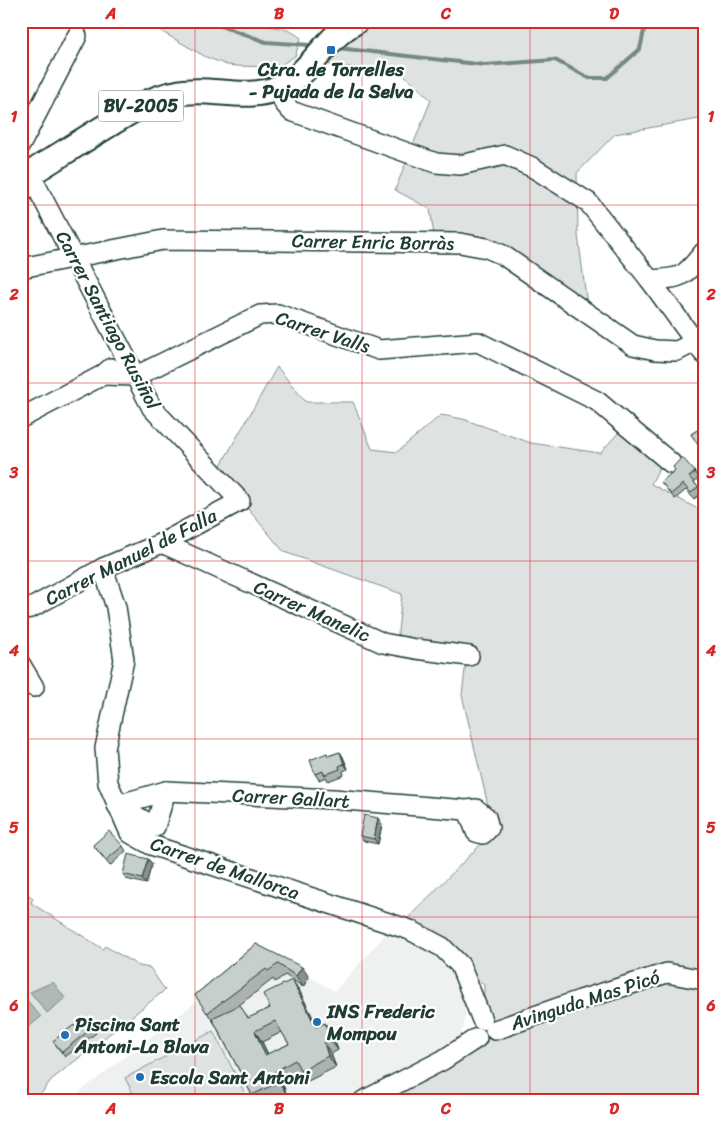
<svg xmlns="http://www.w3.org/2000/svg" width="725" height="1122" font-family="Sriracha,sans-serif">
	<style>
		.built { fill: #eef1f0 }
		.green { fill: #dee3e2; stroke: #7e908b }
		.water { fill: #afbab7; stroke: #758883 }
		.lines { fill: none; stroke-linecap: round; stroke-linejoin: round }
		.stream { stroke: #758883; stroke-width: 4 }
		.minor-casing { stroke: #1f3d34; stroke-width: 22 }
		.major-casing { stroke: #1f3d34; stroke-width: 28 }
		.minor { stroke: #fff; stroke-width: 19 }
		.major { stroke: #fff; stroke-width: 24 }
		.wall { fill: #abb2af; stroke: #1f3d34; fill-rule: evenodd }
		.shaded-wall { fill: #8b918f; stroke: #1f3d34 }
		.building { fill: #c7cfcc; stroke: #1f3d34; fill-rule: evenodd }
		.grid { fill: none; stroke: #d62828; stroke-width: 1; stroke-opacity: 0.55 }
		.poi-dot { fill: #1f6fb2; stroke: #fff; stroke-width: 2 }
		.labels { text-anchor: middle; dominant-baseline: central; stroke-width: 4.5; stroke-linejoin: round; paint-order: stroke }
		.shield { fill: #fff; stroke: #627771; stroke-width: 1 }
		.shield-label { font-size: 18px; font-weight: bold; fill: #1f3d34 }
		.poi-label { font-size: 19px; font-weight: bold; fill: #1f3d34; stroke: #fff; text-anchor: start }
		.street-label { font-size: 19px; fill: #1f3d34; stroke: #fff }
		.neatline { fill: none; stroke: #d62828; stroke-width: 2 }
		.grid-label { font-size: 16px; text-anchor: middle; font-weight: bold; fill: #d62828 }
	</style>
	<rect width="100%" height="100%" fill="#fff"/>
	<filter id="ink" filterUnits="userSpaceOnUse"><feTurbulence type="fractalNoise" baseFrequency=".02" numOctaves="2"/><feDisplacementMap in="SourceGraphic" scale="10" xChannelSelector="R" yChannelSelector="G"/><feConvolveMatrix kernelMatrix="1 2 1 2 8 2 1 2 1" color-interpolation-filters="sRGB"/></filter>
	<g filter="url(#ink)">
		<path class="built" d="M390 929 442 958 452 969 462 989 466 1013 461 1038 453 1047 348 1101H68L262 951 335 991Z"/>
		<g class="green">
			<path d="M143 21H246C266 29 282 23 301 38L295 56 281 65 270 67 237 66 227 65 206 57Z"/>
			<path d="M366 21H704V118L615 134 577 173 578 235 587 305 489 239 434 235 430 209 395 190 431 100 402 73 323 64Z"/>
			<path d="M277 367 306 402H353L372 449 397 452 441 415 463 419 531 443 600 453 620 431 661 464 651 484 696 508 704 503V1101H401L396 1092 482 1048 484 985 407 919 494 831 462 695 467 653 397 641 402 594 284 552 217 472Z"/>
			<path d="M21 890 33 898 31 903 103 949 105 946 139 966 150 968 165 990 51 1080 36 1101H21Z"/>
			<path d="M213 1031 249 1101H137L125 1078Z"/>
		</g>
		<g class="water">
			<path d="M53 982 65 998 47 1013 30 992Z"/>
			<path d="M21 993 41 1017 21 1033Z"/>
		</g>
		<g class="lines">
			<g class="stream">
				<path d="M208 21 266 42 310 45"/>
				<path d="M338 48 485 65 555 60 589 78H607L640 49 645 26 644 21"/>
			</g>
			<defs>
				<g id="minor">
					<path d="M278 88 284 103 291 111 436 163 460 165 505 155 532 167 588 202 650 280 704 354"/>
					<path d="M21 144 77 36"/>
					<path d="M21 268 163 240 460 243 487 248 503 255 633 345 655 350 677 351 695 342"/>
					<path d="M650 280C682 278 683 278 704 252"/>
					<path d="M103 375 136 376 260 315 278 314 379 350 478 342 597 401 671 463"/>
					<path d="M21 418 103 375 111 368"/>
					<path d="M162 543 383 643 416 649 469 656"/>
					<path d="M103 568 116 607 124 660 105 748 108 783 130 833 151 845 410 930 442 947 460 965 482 1020"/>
					<path d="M21 610 31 608 103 568 162 543 240 501 152 408 30 174"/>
					<path d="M21 665 34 687"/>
					<path d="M117 805 166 791 333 799 466 810 476 809 486 817 489 828 483 834 476 832 470 816 466 810"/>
					<path d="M117 805 155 827 166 791"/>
					<path d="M495 1030 580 1000 667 973 704 980"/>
					<path d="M363 1101 443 1060 477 1038"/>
				</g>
				<path id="major" d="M21 179C49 162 77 144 105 127 127 114 148 99 173 94 208 85 244 102 278 88 311 75 324 38 355 22"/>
			</defs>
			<use href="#minor" class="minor-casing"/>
			<use href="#major" class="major-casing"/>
			<use href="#minor" class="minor"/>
			<use href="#major" class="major"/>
		</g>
		<g class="wall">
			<path d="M704 426V449L702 450 691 434Z"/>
			<path d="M695 472 699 478 694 482 702 493 694 499 686 490 675 499 661 482Z"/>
			<path d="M340 752 343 757 348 769 343 771 344 775 328 781 326 777 319 780 315 774 327 753 328 756Z"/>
			<path d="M382 824 378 844 364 841 360 836Z"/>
			<path d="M93 845 123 846 126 851 110 866Z"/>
			<path d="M148 859 152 864 146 884 126 879 123 874Z"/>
			<path d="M256 944 309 977 303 987 285 975 275 982 273 979 238 1006 249 1018 270 1008 292 980 299 990 317 1026 332 1034 338 1050 331 1054 336 1067 308 1081 301 1071 282 1082 286 1093 270 1101H256L252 1095 215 1024 195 995ZM282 1032 289 1044 268 1054 262 1042Z"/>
			<path d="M86 1019 96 1033 65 1057 53 1041 75 1027Z"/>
		</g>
		<g class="shaded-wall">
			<path d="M340 752 343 757 348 769 344 764Z"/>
			<path d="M378 818 382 824 378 844 374 839Z"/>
			<path d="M148 859 152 864 146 884 142 879Z"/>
			<path d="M302 967 309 977 303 987 296 976Z"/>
			<path d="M292 980 299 990 323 1038 316 1027Z"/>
			<path d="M325 1023 332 1034 338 1050 330 1040Z"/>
			<path d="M255 1031 262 1042 273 1066 265 1055Z"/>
			<path d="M324 1043 331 1054 336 1067 328 1056Z"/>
			<path d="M274 1072 282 1082 286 1093 279 1082Z"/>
		</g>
		<g class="building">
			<path d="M704 404V417L697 408Z"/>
			<path d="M704 426V442L698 445 691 434Z"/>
			<path d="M682 457 695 472 689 477 698 487 691 493 683 484 671 494 661 482 675 470 673 467Z"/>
			<path d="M340 752 344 764 339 766 340 769 324 775 323 771 315 774 310 760 327 753 328 756Z"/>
			<path d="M364 815 378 818 374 839 360 836Z"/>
			<path d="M109 831 123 846 106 860 93 845Z"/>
			<path d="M128 854 148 859 142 879 123 874Z"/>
			<path d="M256 944 302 967 296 976 278 964 268 971 266 969 207 1013 195 995Z"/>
			<path d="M292 980 316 1027 325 1023 330 1040 324 1043 328 1056 301 1071 295 1060 274 1072 279 1082 252 1095 212 1018 240 1005 248 1018 270 1008 263 994ZM275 1021 289 1044 265 1055 255 1031Z"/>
			<path d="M86 1019 92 1028 62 1052 53 1041 74 1025 75 1027Z"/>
		</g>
	</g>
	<path class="grid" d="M195 21V1101M362 21V1101M530 21V1101M21 205H704M21 383H704M21 561H704M21 739H704M21 917H704"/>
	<g class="poi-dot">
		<rect x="326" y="45" width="10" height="10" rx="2.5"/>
		<circle cx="317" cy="1022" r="5"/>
		<circle cx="65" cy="1035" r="5"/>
		<circle cx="140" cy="1077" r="5"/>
	</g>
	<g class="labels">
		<rect class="shield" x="98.5" y="90.5" width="85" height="31" rx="4"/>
		<g class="shield-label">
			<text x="141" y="106">BV-2005</text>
		</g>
		<g class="poi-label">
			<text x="331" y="69" text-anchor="middle">Ctra. de Torrelles<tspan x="331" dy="22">- Pujada de la Selva</tspan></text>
			<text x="327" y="1011">INS Frederic<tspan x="327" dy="22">Mompou</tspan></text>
			<text x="75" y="1024">Piscina Sant<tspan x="75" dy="22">Antoni-La Blava</tspan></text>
			<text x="150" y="1077">Escola Sant Antoni</text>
		</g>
		<g class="street-label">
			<text transform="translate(373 242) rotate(1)">Carrer Enric Borràs</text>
			<text transform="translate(108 320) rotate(62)">Carrer Santiago Rusiñol</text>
			<text transform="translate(323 332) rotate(18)">Carrer Valls</text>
			<text transform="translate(131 557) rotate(-27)">Carrer Manuel de Falla</text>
			<text transform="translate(312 611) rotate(24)">Carrer Manelic</text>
			<text transform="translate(291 798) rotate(3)">Carrer Gallart</text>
			<text transform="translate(225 868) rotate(19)">Carrer de Mallorca</text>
			<text transform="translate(585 1000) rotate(-18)">Avinguda Mas Picó</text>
		</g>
	</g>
	<rect width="725" height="1122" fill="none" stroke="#fff" stroke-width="55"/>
	<rect x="28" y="28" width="670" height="1066" class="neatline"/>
	<g class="grid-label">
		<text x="111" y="19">A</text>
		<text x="279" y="19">B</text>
		<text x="446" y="19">C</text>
		<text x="614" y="19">D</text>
		<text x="14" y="122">1</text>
		<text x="711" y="122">1</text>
		<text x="14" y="300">2</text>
		<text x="711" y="300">2</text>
		<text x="14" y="478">3</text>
		<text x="711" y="478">3</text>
		<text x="14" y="656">4</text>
		<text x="711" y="656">4</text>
		<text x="14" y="833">5</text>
		<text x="711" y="833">5</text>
		<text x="14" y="1011">6</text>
		<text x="711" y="1011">6</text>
		<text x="111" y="1114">A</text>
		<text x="279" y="1114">B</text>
		<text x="446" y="1114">C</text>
		<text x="614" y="1114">D</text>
	</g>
</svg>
